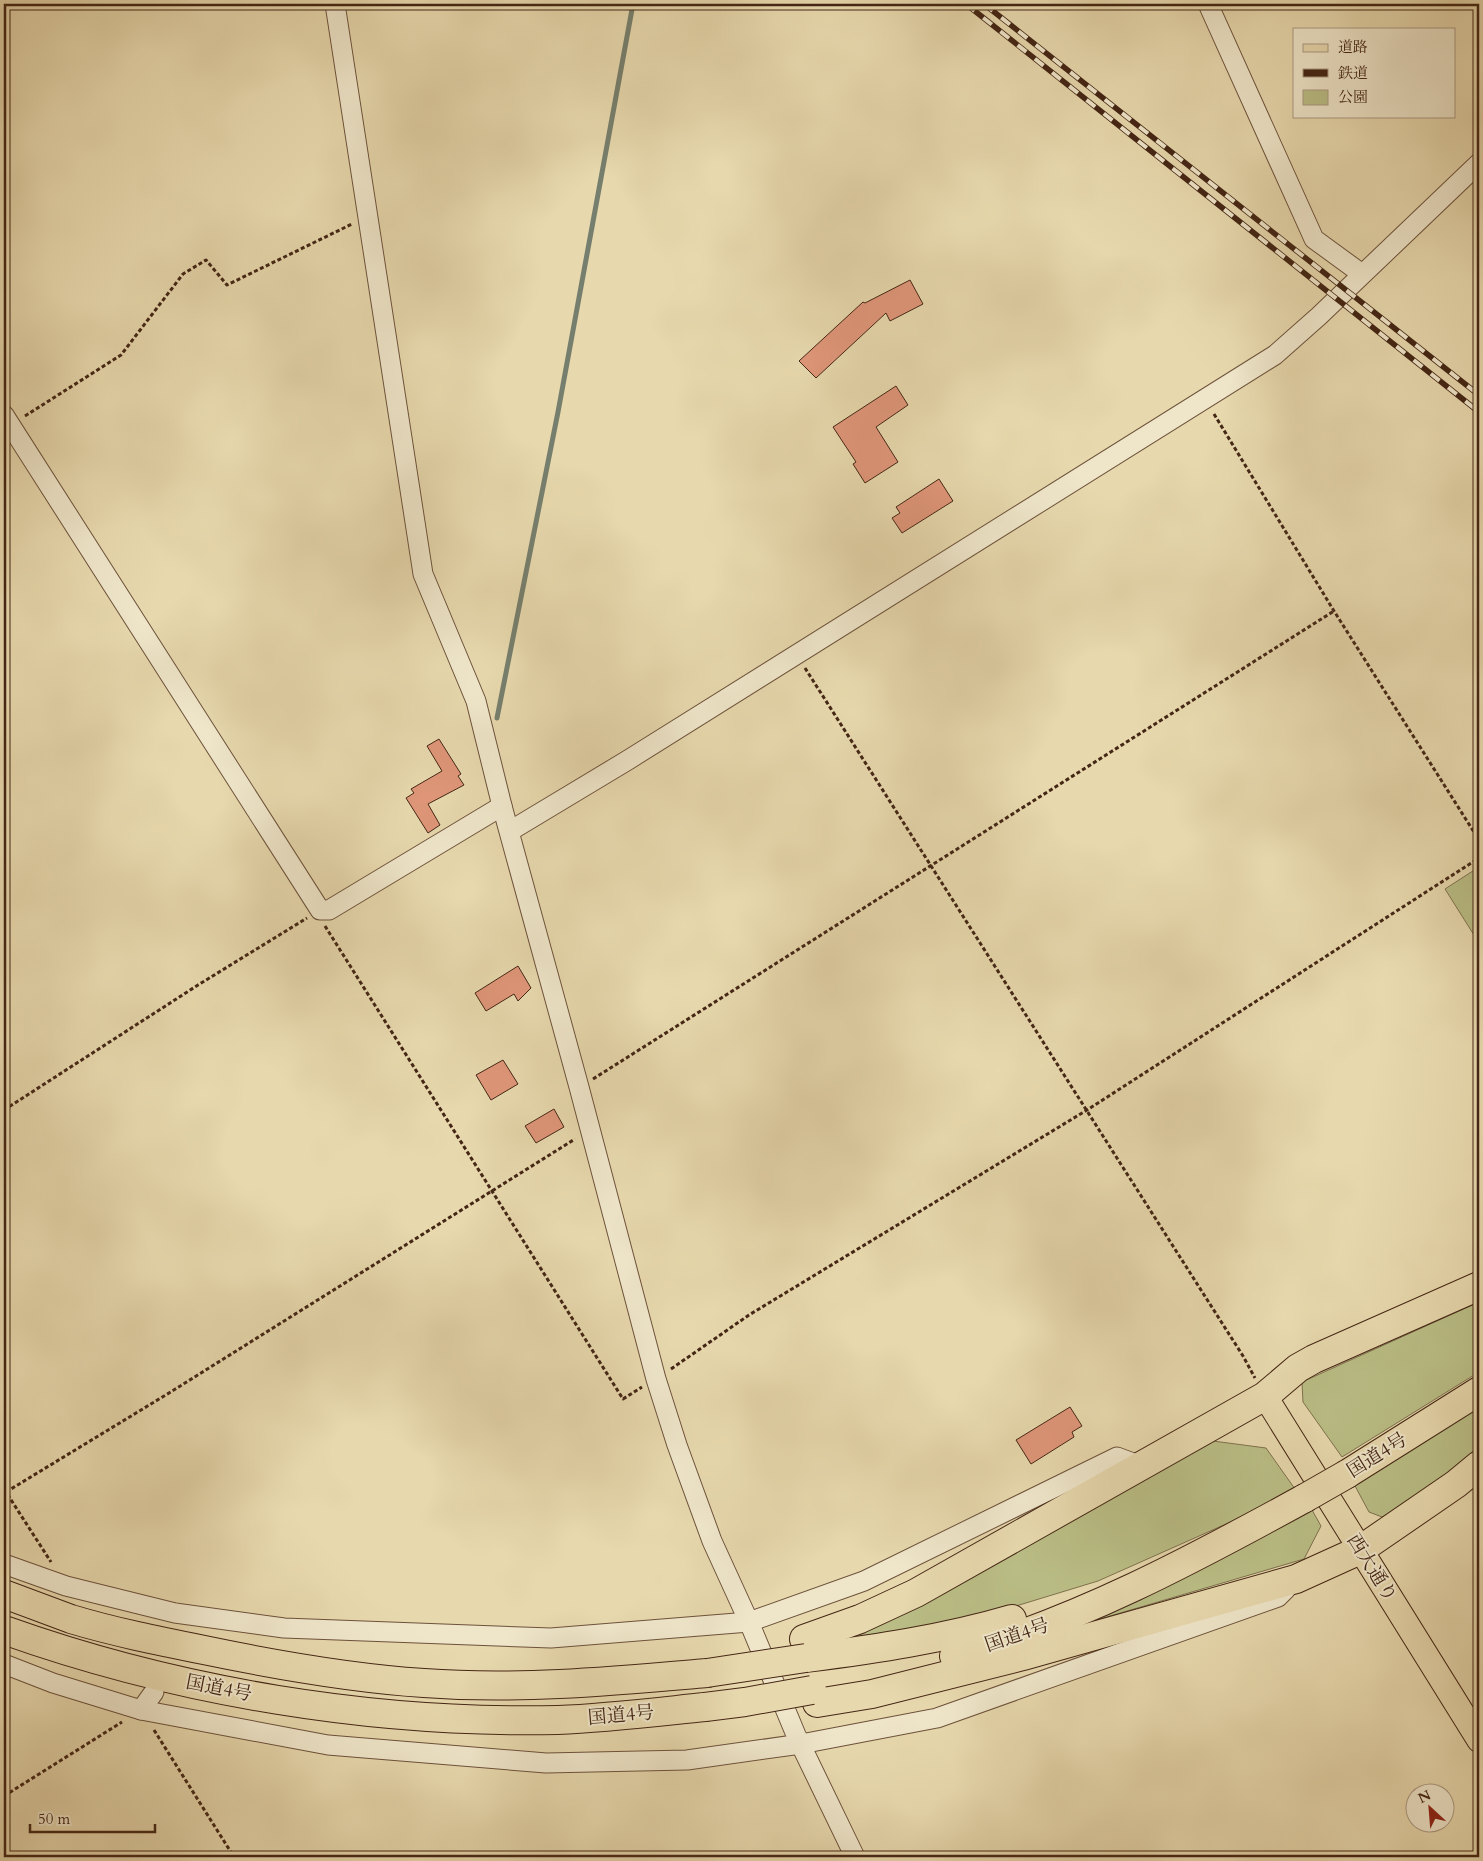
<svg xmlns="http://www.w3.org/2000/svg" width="1483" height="1861" font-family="Cardo,'Noto Serif JP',serif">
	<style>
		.green { fill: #babe86; stroke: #7f724e }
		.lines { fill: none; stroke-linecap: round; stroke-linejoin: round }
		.stream { stroke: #767f6d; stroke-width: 5 }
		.building { fill: #df9679; stroke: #442615 }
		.minor-casing { stroke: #6d523b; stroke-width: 21 }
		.major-casing { stroke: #442615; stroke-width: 26 }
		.highway-casing { stroke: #442615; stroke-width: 30 }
		.path { stroke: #442615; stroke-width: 3; stroke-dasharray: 4 2.5; stroke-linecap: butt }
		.minor { stroke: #efe6ca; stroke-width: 19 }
		.major { stroke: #e7d8ad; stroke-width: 24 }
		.highway { stroke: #e7d8ad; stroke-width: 28 }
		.rail-casing { stroke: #442615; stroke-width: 5.5 }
		.rail { stroke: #efe6ca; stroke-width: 4; stroke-dasharray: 11; stroke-linecap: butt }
		.highway-bridge-casing { stroke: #442615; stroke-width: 30; stroke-linecap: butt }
		.highway-bridge { stroke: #e7d8ad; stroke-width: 28 }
		.labels { text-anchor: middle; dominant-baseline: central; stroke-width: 4; stroke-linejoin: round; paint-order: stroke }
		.street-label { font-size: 19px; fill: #442615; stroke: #efe6ca }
	</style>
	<rect width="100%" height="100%" fill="#e7d8ad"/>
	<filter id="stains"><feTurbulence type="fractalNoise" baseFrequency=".004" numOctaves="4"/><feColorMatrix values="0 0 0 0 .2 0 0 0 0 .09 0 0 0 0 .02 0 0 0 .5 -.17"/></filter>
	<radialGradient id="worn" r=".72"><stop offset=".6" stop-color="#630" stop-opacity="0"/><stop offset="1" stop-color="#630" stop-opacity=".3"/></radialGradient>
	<g class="green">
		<path d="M1479 867V943L1445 889Z"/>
		<path d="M1479 1302V1372L1342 1457 1303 1402 1302 1382Z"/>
		<path d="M1479 1405V1452L1401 1508 1382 1517 1369 1512 1354 1484Z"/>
		<path d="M1213 1441 1266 1448 1295 1489 1226 1524 1098 1581 957 1624 799 1651 965 1576Z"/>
		<path d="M1312 1510 1321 1526 1304 1559 1015 1644Z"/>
	</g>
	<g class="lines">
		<path class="stream" d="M497 718 558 412 633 4"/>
	</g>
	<g class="building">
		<path d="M910 280 923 304 890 321 886 313 816 378 799 361 863 302 865 303Z"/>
		<path d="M896 386 908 405 876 427 898 462 865 483 853 464 856 462 833 427Z"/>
		<path d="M939 479 953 501 902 533 892 518 900 513 896 507Z"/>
		<path d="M439 739 461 774 458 776 464 785 428 804 440 825 428 833 406 798 414 793 411 789 442 771 427 746Z"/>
		<path d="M518 966 531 988 518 1001 514 994 486 1011 475 993Z"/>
		<path d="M503 1060 518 1084 491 1100 476 1075Z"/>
		<path d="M554 1109 564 1127 536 1143 525 1126Z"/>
		<path d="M1070 1407 1082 1426 1072 1432 1074 1437 1031 1464 1016 1440Z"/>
	</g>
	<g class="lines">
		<defs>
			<g id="minor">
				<path d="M335 4 423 574 476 701 502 806 579 1087 656 1379 677 1445 712 1541 749 1622 796 1735 855 1857"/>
				<path d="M1208 4 1314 239 1362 274"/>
				<path d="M4 415 320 910H329L502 806"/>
				<path d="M510 831 628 760 1275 355 1319 316 1479 163"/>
				<path d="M4 1564 66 1586 175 1613 284 1628 551 1638 749 1622 864 1581 1117 1457 1141 1466"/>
				<path d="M4 1664 53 1683 141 1710 328 1745 546 1763 687 1760 801 1744 937 1718 1278 1597 1286 1589"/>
				<path d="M141 1710 154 1692"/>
			</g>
			<path id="major" d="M1265 1396 1479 1740"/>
			<g id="highway">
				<path d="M1347 1474 1479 1391"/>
				<path d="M4 1594C26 1602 49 1611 71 1619 114 1632 159 1641 204 1650 276 1665 350 1678 424 1683 519 1690 614 1681 707 1673"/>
				<path d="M4 1630C178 1692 373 1724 558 1720 607 1718 656 1712 705 1707"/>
				<path d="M804 1639 860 1619 916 1593 1265 1396 1298 1368 1314 1359 1479 1286"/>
				<path d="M954 1656C1078 1621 1192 1560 1305 1498"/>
				<path d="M806 1658C875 1649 944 1639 1012 1619"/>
				<path d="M817 1703 872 1694 1023 1656 1296 1579 1360 1550 1456 1484 1479 1465"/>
			</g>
		</defs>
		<use href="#minor" class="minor-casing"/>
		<use href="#major" class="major-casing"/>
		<use href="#highway" class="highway-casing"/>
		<g class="path">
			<path d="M1214 414 1334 611 1479 840"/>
			<path d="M25 416 121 355 183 274 206 260 227 285 352 224"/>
			<path d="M805 668 1243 1356 1255 1378"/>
			<path d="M325 926 623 1399 642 1387"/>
			<path d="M593 1079 1334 611"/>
			<path d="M4 1110 198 985 307 918"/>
			<path d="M671 1369 749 1315 1087 1110 1479 858"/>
			<path d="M4 1489 51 1562"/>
			<path d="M6 1492 169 1393 575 1139"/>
			<path d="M154 1730 234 1857"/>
			<path d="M4 1796 122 1722"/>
		</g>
		<use href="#minor" class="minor"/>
		<use href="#major" class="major"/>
		<use href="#highway" class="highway"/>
		<defs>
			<g id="rail">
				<path d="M966 4 1479 412"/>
				<path d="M984 4 1479 395"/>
			</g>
		</defs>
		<use href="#rail" class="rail-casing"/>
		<use href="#rail" class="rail"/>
		<defs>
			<g id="highway-bridge">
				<path d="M1305 1498 1347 1474"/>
				<path d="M707 1673 806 1658"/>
				<path d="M705 1707 745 1702 812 1690"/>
			</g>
		</defs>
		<use href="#highway-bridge" class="highway-bridge-casing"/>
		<use href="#highway-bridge" class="highway-bridge"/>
	</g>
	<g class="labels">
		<g class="street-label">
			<text transform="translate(1377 1455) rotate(-32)">国道4号</text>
			<text transform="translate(1372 1568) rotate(58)">西大通り</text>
			<text transform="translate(1017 1635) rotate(-19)">国道4号</text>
			<text transform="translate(219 1688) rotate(11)">国道4号</text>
			<text transform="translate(621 1715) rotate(-5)">国道4号</text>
		</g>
	</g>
	<rect width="1483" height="1861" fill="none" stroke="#e7d8ad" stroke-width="20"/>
	<rect x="5" y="5" width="1473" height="1851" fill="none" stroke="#442615" stroke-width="2.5"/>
	<rect x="10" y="10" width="1463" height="1841" fill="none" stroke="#442615"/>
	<rect x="1293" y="28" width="162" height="90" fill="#efe6ca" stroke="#ab9982"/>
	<rect x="1303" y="44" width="25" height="8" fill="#e7d8ad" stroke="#ab9982"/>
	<text x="1338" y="52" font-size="15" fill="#442615">道路</text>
	<rect x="1303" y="69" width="25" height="8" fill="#442615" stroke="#ab9982"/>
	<text x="1338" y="78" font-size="15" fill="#442615">鉄道</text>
	<rect x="1303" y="90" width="25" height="15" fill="#babe86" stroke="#ab9982"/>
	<text x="1338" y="102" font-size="15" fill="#442615">公園</text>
	<g transform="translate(1430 1808) rotate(334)"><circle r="24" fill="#efe6ca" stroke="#ab9982"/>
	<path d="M0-4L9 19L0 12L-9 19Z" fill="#8f2418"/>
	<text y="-8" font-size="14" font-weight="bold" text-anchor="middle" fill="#442615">N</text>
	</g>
	<path d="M30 1824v8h125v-8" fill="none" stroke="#442615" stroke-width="2.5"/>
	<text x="38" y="1824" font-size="15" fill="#442615" stroke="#efe6ca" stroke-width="4" paint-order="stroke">50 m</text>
	<rect width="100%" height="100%" filter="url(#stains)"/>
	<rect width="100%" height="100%" fill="url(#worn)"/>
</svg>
